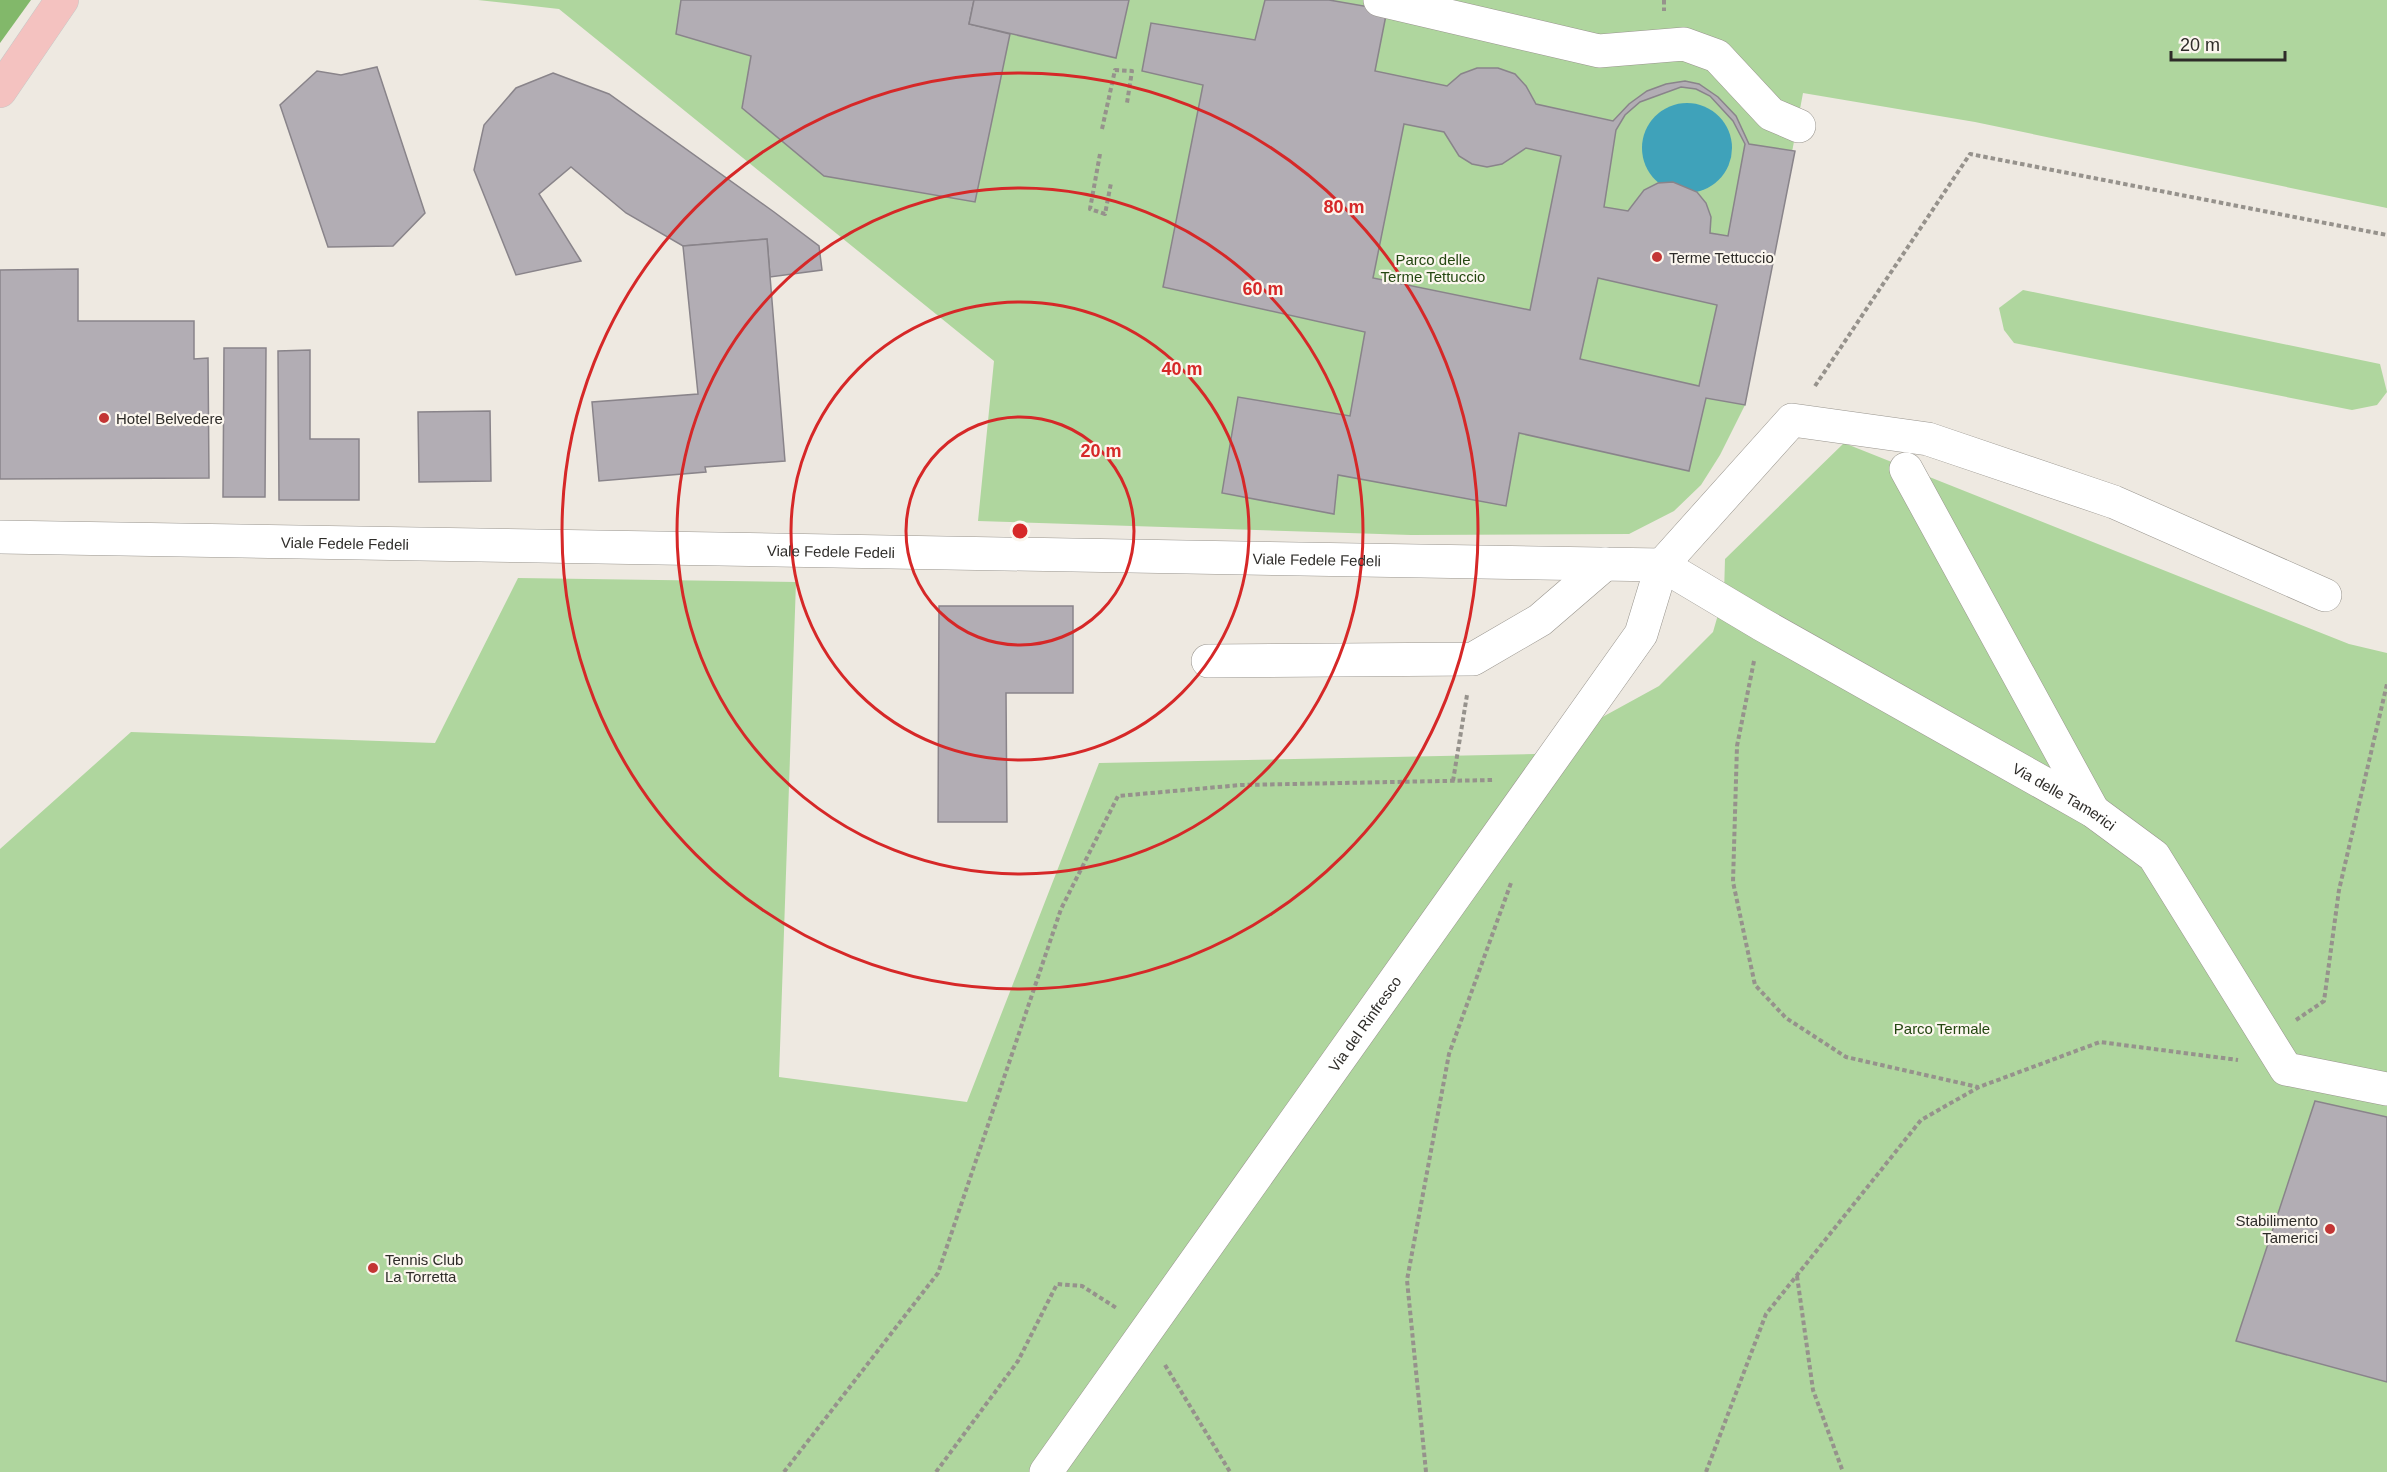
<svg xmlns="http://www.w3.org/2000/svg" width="2387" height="1472" font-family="Arial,sans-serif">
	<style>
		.green { fill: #afd69e }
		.forest { fill: #82b86a }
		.water { fill: #3fa2ba }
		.building { fill: #b2adb4; stroke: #89848a; stroke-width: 1.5; fill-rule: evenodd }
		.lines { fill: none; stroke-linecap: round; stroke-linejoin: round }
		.minor-casing { stroke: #99958e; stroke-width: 34 }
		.major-casing { stroke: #c9c8c7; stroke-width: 34 }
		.path { stroke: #96928c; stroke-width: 4; stroke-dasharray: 4.5 3; stroke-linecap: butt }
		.minor { stroke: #fff; stroke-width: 33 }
		.major { stroke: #f4c2c0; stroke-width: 33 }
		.ring { fill: none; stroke: #d62828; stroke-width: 3 }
		.poi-dot { fill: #c33534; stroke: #fbf6ee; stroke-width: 2 }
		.labels { text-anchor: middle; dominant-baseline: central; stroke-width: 4.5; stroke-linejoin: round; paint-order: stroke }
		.poi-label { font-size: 15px; fill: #2e2c29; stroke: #fbf6ee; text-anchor: start }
		.park-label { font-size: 15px; fill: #244711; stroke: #fbf6ee }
		.street-label { font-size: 15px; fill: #2e2c29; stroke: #fbf6ee }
		.centre { fill: #d62828; stroke: #fbf6ee; stroke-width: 3 }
		.ring-label { font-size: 18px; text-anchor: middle; font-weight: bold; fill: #d62828; stroke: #fbf6ee; stroke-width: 4.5; stroke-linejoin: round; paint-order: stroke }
	</style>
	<rect width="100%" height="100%" fill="#eee9e1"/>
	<g class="green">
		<path d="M478 0H2387V208L1975 122 1803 93 1745 405 1720 455 1701 485 1674 511 1629 534 1411 535 978 521 994 361 559 9Z"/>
		<path d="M2023 290 2380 364 2387 392 2377 405 2352 410 2014 343 2004 330 1999 308Z"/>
		<path d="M1844 443 2349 644 2387 653V1472H0V849L131 732 435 743 518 578 796 582 779 1077 967 1102 1099 763 1535 754 1659 686 1713 632 1724 594 1725 559Z"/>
	</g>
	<path class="forest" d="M0 0H31L0 43Z"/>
	<circle class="water" cx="1687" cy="148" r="45"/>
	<g class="building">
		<path d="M681 0H974L969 24 1010 34 975 202 824 176 742 108 751 56 676 34Z"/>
		<path d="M974 0H1129L1116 58 969 24Z"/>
		<path d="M1265 0H1329L1387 10 1375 71 1447 86 1461 74 1477 68H1498L1515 74 1526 86 1536 104 1613 121 1629 104 1647 91 1666 84 1685 81 1699 84 1718 97 1736 116 1749 144 1795 151 1745 405 1706 398 1689 471 1519 433 1506 506 1338 475 1334 514 1222 493 1238 397 1350 416 1365 332 1163 287 1203 85 1142 71 1151 23 1255 40ZM1681 87 1696 89 1710 96 1733 121 1745 144 1728 236 1710 233 1711 217 1706 203 1697 192 1673 182 1658 183 1644 190 1628 211 1604 207 1616 130 1625 115 1640 102ZM1404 124 1444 132 1459 156 1472 164 1487 167 1502 164 1526 148 1561 156 1530 310 1373 278ZM1598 278 1717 305 1699 386 1580 359Z"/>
		<path d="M377 67 425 213 393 246 328 247 280 105 317 71 341 75Z"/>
		<path d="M553 73 609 94 774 212 819 246 822 270 770 277 767 239 683 246 626 213 571 167 539 194 581 261 516 275 474 170 484 125 516 88Z"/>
		<path d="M767 239 785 461 705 467 706 472 599 481 592 402 698 394 683 246Z"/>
		<path d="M78 269V321H194V359L208 358 209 478 0 479V270Z"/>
		<path d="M224 348H266L265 497H223Z"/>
		<path d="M310 350V439H359V500H279L278 351Z"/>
		<path d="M490 411 491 481 419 482 418 412Z"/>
		<path d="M939 606H1073V693H1006L1007 822H938Z"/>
		<path d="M2315 1101 2387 1117V1382L2236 1341Z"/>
	</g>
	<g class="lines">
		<defs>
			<g id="minor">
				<path d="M1380 0 1599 51 1684 44 1717 56 1771 114 1799 126"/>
				<path d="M1906 469 2093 811"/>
				<path id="s1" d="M0 537 1662 565"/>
				<path id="s2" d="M1662 565 1761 624 2093 811 2154 856 2286 1069 2387 1089"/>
				<path d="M1208 661 1473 659 1540 620 1605 564"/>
				<path id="s3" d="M1046 1472 1641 634 1662 565 1792 420 1928 439 2114 502 2325 595"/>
			</g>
			<path id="major" d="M0 91 62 0"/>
		</defs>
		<use href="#minor" class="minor-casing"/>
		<use href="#major" class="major-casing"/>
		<g class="path">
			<path d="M1664 0V11"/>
			<path d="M1102 129 1115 70 1132 71 1127 103"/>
			<path d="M1100 154 1090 209 1105 214 1111 183"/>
			<path d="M1815 386 1970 154 2387 235"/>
			<path d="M1754 661 1737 746 1733 882 1755 985 1786 1018 1846 1057 1978 1087"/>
			<path d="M1453 781 1467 695"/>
			<path d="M2296 1020 2324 1001 2339 890 2387 684"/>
			<path d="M1797 1276 1813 1390 1843 1472"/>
			<path d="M1165 1365 1230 1472"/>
			<path d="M784 1472 938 1273 1061 909 1118 796 1241 785 1493 780"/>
			<path d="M936 1472 1018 1361 1057 1284 1082 1286 1118 1309"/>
			<path d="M1426 1472 1407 1280 1449 1054 1511 883"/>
			<path d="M1706 1472 1766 1314 1921 1120 1979 1087 2100 1042 2238 1060"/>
		</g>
		<use href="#minor" class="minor"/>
		<use href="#major" class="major"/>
	</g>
	<g class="ring">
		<circle cx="1020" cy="531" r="114"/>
		<circle cx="1020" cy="531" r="229"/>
		<circle cx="1020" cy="531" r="343"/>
		<circle cx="1020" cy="531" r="458"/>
	</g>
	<g class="poi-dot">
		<circle cx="1657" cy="257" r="6"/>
		<circle cx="104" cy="418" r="6"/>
		<circle cx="2330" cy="1229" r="6"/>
		<circle cx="373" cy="1268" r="6"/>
	</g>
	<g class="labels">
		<g class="poi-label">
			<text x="1669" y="257">Terme Tettuccio</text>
			<text x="116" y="418">Hotel Belvedere</text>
			<text x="2318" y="1220" text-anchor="end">Stabilimento<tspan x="2318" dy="17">Tamerici</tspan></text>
			<text x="385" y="1259">Tennis Club<tspan x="385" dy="17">La Torretta</tspan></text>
		</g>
		<g class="park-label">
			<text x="1433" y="259">Parco delle<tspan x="1433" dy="17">Terme Tettuccio</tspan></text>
			<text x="1942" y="1028">Parco Termale</text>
		</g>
		<g class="street-label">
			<text stroke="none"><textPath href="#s1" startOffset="345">Viale Fedele Fedeli</textPath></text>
			<text stroke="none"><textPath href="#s1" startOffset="831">Viale Fedele Fedeli</textPath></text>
			<text stroke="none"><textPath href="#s1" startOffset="1317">Viale Fedele Fedeli</textPath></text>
			<text stroke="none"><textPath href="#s2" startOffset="464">Via delle Tamerici</textPath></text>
			<text stroke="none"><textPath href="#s3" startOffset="550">Via del Rinfresco</textPath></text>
		</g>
	</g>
	<circle cx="1020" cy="531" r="9" class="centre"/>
	<g class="ring-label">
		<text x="1344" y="213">80 m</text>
		<text x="1263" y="295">60 m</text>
		<text x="1182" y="375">40 m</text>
		<text x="1101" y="457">20 m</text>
	</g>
	<path d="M2171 51v9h114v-9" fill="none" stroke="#2e2c29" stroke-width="3"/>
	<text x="2180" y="51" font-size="18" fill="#2e2c29" stroke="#fbf6ee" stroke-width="4.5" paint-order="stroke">20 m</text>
</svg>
